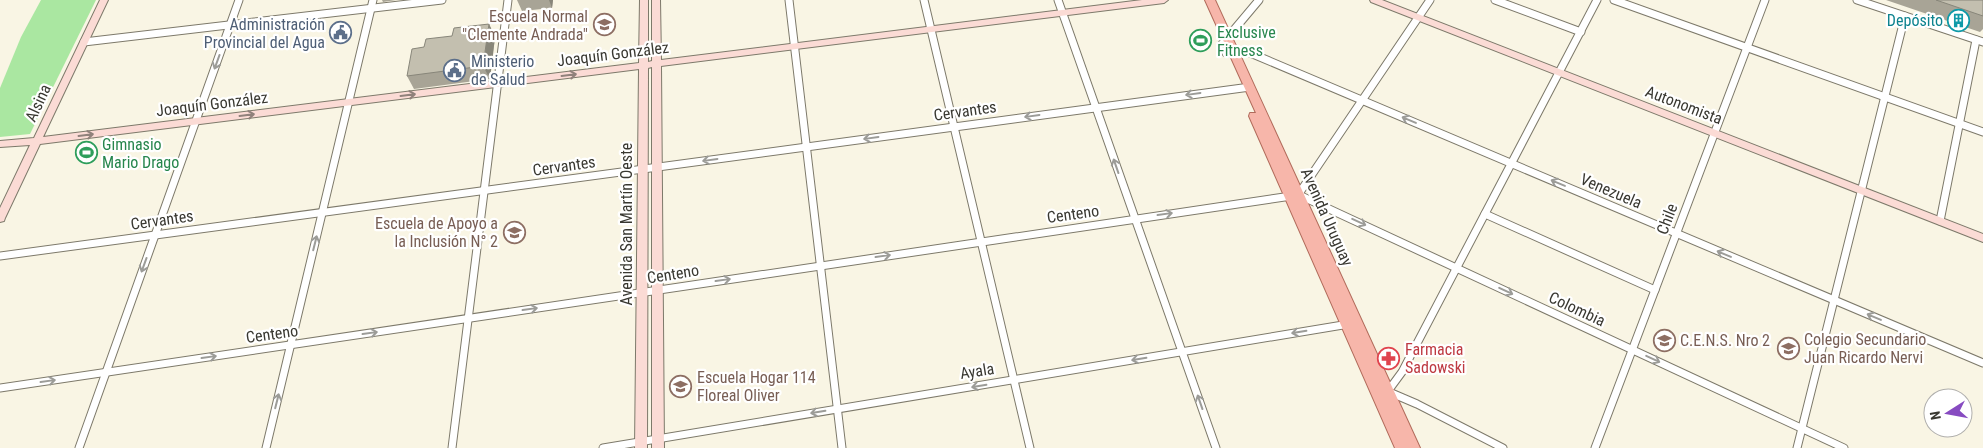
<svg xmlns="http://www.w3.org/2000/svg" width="1983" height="448" font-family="'Roboto Condensed',sans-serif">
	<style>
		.green { fill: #aae7a1 }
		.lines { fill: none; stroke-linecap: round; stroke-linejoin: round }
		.street-casing { stroke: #7d796a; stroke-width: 9 }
		.secondary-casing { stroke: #7d796a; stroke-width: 2 }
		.primary-casing { stroke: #b16b5b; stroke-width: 2 }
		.street { stroke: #fff; stroke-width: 7 }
		.secondary { fill: #fbdbd5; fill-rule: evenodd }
		.primary { fill: #f7b6aa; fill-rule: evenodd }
		.wall { fill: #a8a496 }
		.shaded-wall { fill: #88867a }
		.building { fill: #c3bfaf; stroke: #88867a }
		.oneway { stroke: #9c9c98 }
		.oneway2 { stroke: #90817b }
		.labels { text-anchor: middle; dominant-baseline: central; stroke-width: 4.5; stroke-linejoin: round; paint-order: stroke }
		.education-label { font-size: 16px; fill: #785e54; stroke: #fff; text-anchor: start }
		.culture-label { font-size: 16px; fill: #0d838f; stroke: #fff; text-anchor: end }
		.service-label { font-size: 16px; fill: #4e5e75; stroke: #fff; text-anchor: end }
		.leisure-label { font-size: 16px; fill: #27864d; stroke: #fff; text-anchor: start }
		.street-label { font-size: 16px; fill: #393831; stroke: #fff }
		.health-label { font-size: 16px; fill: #be3a42; stroke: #fff; text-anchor: start }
	</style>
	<rect width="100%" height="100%" fill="#f9f5e4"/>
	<path class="green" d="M41 0H96L30 134 0 137V88L21 37Z"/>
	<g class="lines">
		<defs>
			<g id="street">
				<path d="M789 0 842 448"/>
				<path d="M924 0 1030 448"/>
				<path d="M1058 0 1216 448"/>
				<path d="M1495 0 1581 32"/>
				<path d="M1614 0 1983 132"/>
				<path d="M1857 0 1983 42"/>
				<path d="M84 42 442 0"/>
				<path d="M1222 44 1259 0"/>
				<path d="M1226 53 1248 52 1983 363"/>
				<path d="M1299 195 1844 448"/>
				<path d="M1485 214 1655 290"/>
				<path d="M1940 221 1976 40"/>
				<path d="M0 256 1250 87"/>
				<path d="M0 388 1298 195 1430 0"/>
				<path d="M1388 391 1402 372 1597 0"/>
				<path d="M1389 392 1417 404 1503 448"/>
				<path d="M79 448 239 0"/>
				<path d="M266 448 373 0"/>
				<path d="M452 448 508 0"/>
				<path d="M603 448 1349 324"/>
				<path d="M1595 448 1765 0"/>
				<path d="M1797 448 1905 16"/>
			</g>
			<g id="secondary">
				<path d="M100 0H108L43 137 639 63 640 0H648V62L652 61V0H660L661 60 1142 0H1168L1164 3 661 66 664 448H652V67L648 68 647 448H635L639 69 40 144 5 218 4 221 0 222V208L30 145 0 147V141L34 138Z"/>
				<path d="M1370 0H1382L1983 234V242L1371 2Z"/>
			</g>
			<path id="primary" d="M1205 0H1215L1420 448H1395L1249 116 1250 113H1256Z"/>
		</defs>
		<use href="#street" class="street-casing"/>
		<use href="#secondary" class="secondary-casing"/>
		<use href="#primary" class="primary-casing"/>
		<use href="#street" class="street"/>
		<use href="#secondary" class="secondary"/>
		<use href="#primary" class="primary"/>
	</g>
	<g class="wall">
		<path d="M382 0H396L383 2Z"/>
		<path d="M517 0H553L552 8 522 11Z"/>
		<path d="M1886 0H1983V29L1980 32Z"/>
		<path d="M489 24 495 37 490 79 414 89 407 76 424 47 452 36Z"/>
	</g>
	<g class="shaded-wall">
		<path d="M549 0H553L552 8Z"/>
		<path d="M489 24 495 37 490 79 483 66Z"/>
	</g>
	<g class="building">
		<path d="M1936 0H1983V16Z"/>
		<path d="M489 24 483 66 407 76 412 49 424 47 426 39 452 36 454 28Z"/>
	</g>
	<defs><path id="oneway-shaft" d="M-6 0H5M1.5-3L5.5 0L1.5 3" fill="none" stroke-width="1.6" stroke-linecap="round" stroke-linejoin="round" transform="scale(1.25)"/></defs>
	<g class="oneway">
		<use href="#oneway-shaft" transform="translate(217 62) rotate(110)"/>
		<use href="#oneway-shaft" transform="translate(1193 94) rotate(172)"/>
		<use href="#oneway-shaft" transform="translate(1032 116) rotate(172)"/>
		<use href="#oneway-shaft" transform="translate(1409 120) rotate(-157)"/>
		<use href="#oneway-shaft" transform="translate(871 138) rotate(172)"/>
		<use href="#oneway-shaft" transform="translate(710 160) rotate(172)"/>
		<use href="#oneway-shaft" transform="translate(1116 166) rotate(-109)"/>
		<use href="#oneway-shaft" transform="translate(1558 183) rotate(-157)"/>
		<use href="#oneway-shaft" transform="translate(1165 214) rotate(-8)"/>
		<use href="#oneway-shaft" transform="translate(1359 222) rotate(25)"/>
		<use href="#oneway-shaft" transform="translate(315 243) rotate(-76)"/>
		<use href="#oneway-shaft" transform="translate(1724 254) rotate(-157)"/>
		<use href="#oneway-shaft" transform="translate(883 256) rotate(-8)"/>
		<use href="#oneway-shaft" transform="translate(144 265) rotate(110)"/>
		<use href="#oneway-shaft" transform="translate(723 280) rotate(-8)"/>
		<use href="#oneway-shaft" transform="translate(1506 291) rotate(25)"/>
		<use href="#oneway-shaft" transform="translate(530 309) rotate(-8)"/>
		<use href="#oneway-shaft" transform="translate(1874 317) rotate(-157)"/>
		<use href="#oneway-shaft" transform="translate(1299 332) rotate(171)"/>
		<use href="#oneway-shaft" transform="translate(370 333) rotate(-8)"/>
		<use href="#oneway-shaft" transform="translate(209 357) rotate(-8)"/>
		<use href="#oneway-shaft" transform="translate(1139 359) rotate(171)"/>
		<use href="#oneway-shaft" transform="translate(1653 359) rotate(25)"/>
		<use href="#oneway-shaft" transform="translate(48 381) rotate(-8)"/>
		<use href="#oneway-shaft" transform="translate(979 386) rotate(171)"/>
		<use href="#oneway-shaft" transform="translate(277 401) rotate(-76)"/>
		<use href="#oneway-shaft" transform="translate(1200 402) rotate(-109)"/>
		<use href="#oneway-shaft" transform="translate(818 412) rotate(171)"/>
	</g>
	<g class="oneway2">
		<use href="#oneway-shaft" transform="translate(569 75) rotate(-7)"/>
		<use href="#oneway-shaft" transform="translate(408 95) rotate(-7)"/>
		<use href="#oneway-shaft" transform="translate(247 115) rotate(-7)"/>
		<use href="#oneway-shaft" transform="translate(86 135) rotate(-7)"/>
	</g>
	<defs>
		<symbol id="building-ring" viewBox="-11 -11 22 22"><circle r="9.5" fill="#fff" stroke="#0f9aa8" stroke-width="1.5"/><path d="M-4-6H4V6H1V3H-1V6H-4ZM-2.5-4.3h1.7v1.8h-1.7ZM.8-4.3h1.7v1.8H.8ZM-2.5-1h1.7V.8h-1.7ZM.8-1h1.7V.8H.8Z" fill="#0f9aa8"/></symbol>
		<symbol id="school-ring" viewBox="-11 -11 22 22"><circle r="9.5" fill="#fff" stroke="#8d6e63" stroke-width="1.5"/><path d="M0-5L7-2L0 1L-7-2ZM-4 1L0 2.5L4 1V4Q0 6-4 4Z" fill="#8d6e63"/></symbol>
		<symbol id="civic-ring" viewBox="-11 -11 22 22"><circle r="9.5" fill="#fff" stroke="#5c6f8a" stroke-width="1.5"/><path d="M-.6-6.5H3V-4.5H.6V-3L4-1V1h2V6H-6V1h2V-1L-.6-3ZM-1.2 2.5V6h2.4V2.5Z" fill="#5c6f8a"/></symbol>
		<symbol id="stadium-ring" viewBox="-11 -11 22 22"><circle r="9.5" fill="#fff" stroke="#2e9e5b" stroke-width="1.5"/><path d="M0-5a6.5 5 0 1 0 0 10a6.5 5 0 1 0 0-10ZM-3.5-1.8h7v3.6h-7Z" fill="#2e9e5b"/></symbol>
		<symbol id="pharmacy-ring" viewBox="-11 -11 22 22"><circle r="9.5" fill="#fff" stroke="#e0444e" stroke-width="1.5"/><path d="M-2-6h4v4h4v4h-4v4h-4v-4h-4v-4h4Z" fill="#e0444e"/></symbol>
	</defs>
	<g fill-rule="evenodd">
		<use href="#building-ring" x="1946" y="8" width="25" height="25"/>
		<use href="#school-ring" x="592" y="12" width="25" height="25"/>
		<use href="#civic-ring" x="328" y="20" width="25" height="25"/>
		<use href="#stadium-ring" x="1188" y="28" width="25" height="25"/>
		<use href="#civic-ring" x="442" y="58" width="25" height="25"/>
		<use href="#stadium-ring" x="74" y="140" width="25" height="25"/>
		<use href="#school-ring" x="502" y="220" width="25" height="25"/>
		<use href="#school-ring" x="1652" y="328" width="25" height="25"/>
		<use href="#school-ring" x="1776" y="336" width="25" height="25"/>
		<use href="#pharmacy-ring" x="1376" y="346" width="25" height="25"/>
		<use href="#school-ring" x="668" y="374" width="25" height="25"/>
	</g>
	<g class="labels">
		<g class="education-label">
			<text x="588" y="16" text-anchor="end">Escuela Normal<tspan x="588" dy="18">"Clemente Andrada"</tspan></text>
			<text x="498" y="223" text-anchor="end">Escuela de Apoyo a<tspan x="498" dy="18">la Inclusión N° 2</tspan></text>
			<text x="1804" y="339">Colegio Secundario<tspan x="1804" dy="18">Juan Ricardo Nervi</tspan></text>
			<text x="1680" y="340">C.E.N.S. Nro 2</text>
			<text x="697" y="377">Escuela Hogar 114<tspan x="697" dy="18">Floreal Oliver</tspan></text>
		</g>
		<g class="culture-label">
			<text x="1943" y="20">Depósito</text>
		</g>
		<g class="service-label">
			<text x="325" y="24">Administración<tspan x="325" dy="18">Provincial del Agua</tspan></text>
			<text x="471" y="61" text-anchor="start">Ministerio<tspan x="471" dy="18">de Salud</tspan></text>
		</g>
		<g class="leisure-label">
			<text x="1217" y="32">Exclusive<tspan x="1217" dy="18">Fitness</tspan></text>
			<text x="102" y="144">Gimnasio<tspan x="102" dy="18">Mario Drago</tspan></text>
		</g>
		<g class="street-label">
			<text transform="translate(613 54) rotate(-7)">Joaquín González</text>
			<text transform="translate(38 103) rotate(-65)">Alsina</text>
			<text transform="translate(212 104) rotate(-7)">Joaquín González</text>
			<text transform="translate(1684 105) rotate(21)">Autonomista</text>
			<text transform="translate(965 111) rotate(-8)">Cervantes</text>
			<text transform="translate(564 166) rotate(-8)">Cervantes</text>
			<text transform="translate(1611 191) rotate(23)">Venezuela</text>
			<text transform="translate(1073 214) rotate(-8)">Centeno</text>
			<text transform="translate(1327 217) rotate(66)">Avenida Uruguay</text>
			<text transform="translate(1667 219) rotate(-69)">Chile</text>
			<text transform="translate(162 220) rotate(-8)">Cervantes</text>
			<text transform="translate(626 224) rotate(-90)">Avenida San Martín Oeste</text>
			<text transform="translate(673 274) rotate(-9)">Centeno</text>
			<text transform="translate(1577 309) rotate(25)">Colombia</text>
			<text transform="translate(272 334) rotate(-8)">Centeno</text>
			<text transform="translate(977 371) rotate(-9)">Ayala</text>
		</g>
		<g class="health-label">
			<text x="1405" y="349">Farmacia<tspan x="1405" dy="18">Sadowski</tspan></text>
		</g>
	</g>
	<g transform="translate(1948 413) rotate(259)"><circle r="24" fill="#ffffff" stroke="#b0afad"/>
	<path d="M0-4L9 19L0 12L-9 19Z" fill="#874bc1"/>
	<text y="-8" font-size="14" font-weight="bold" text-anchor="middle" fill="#393831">N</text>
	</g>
</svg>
